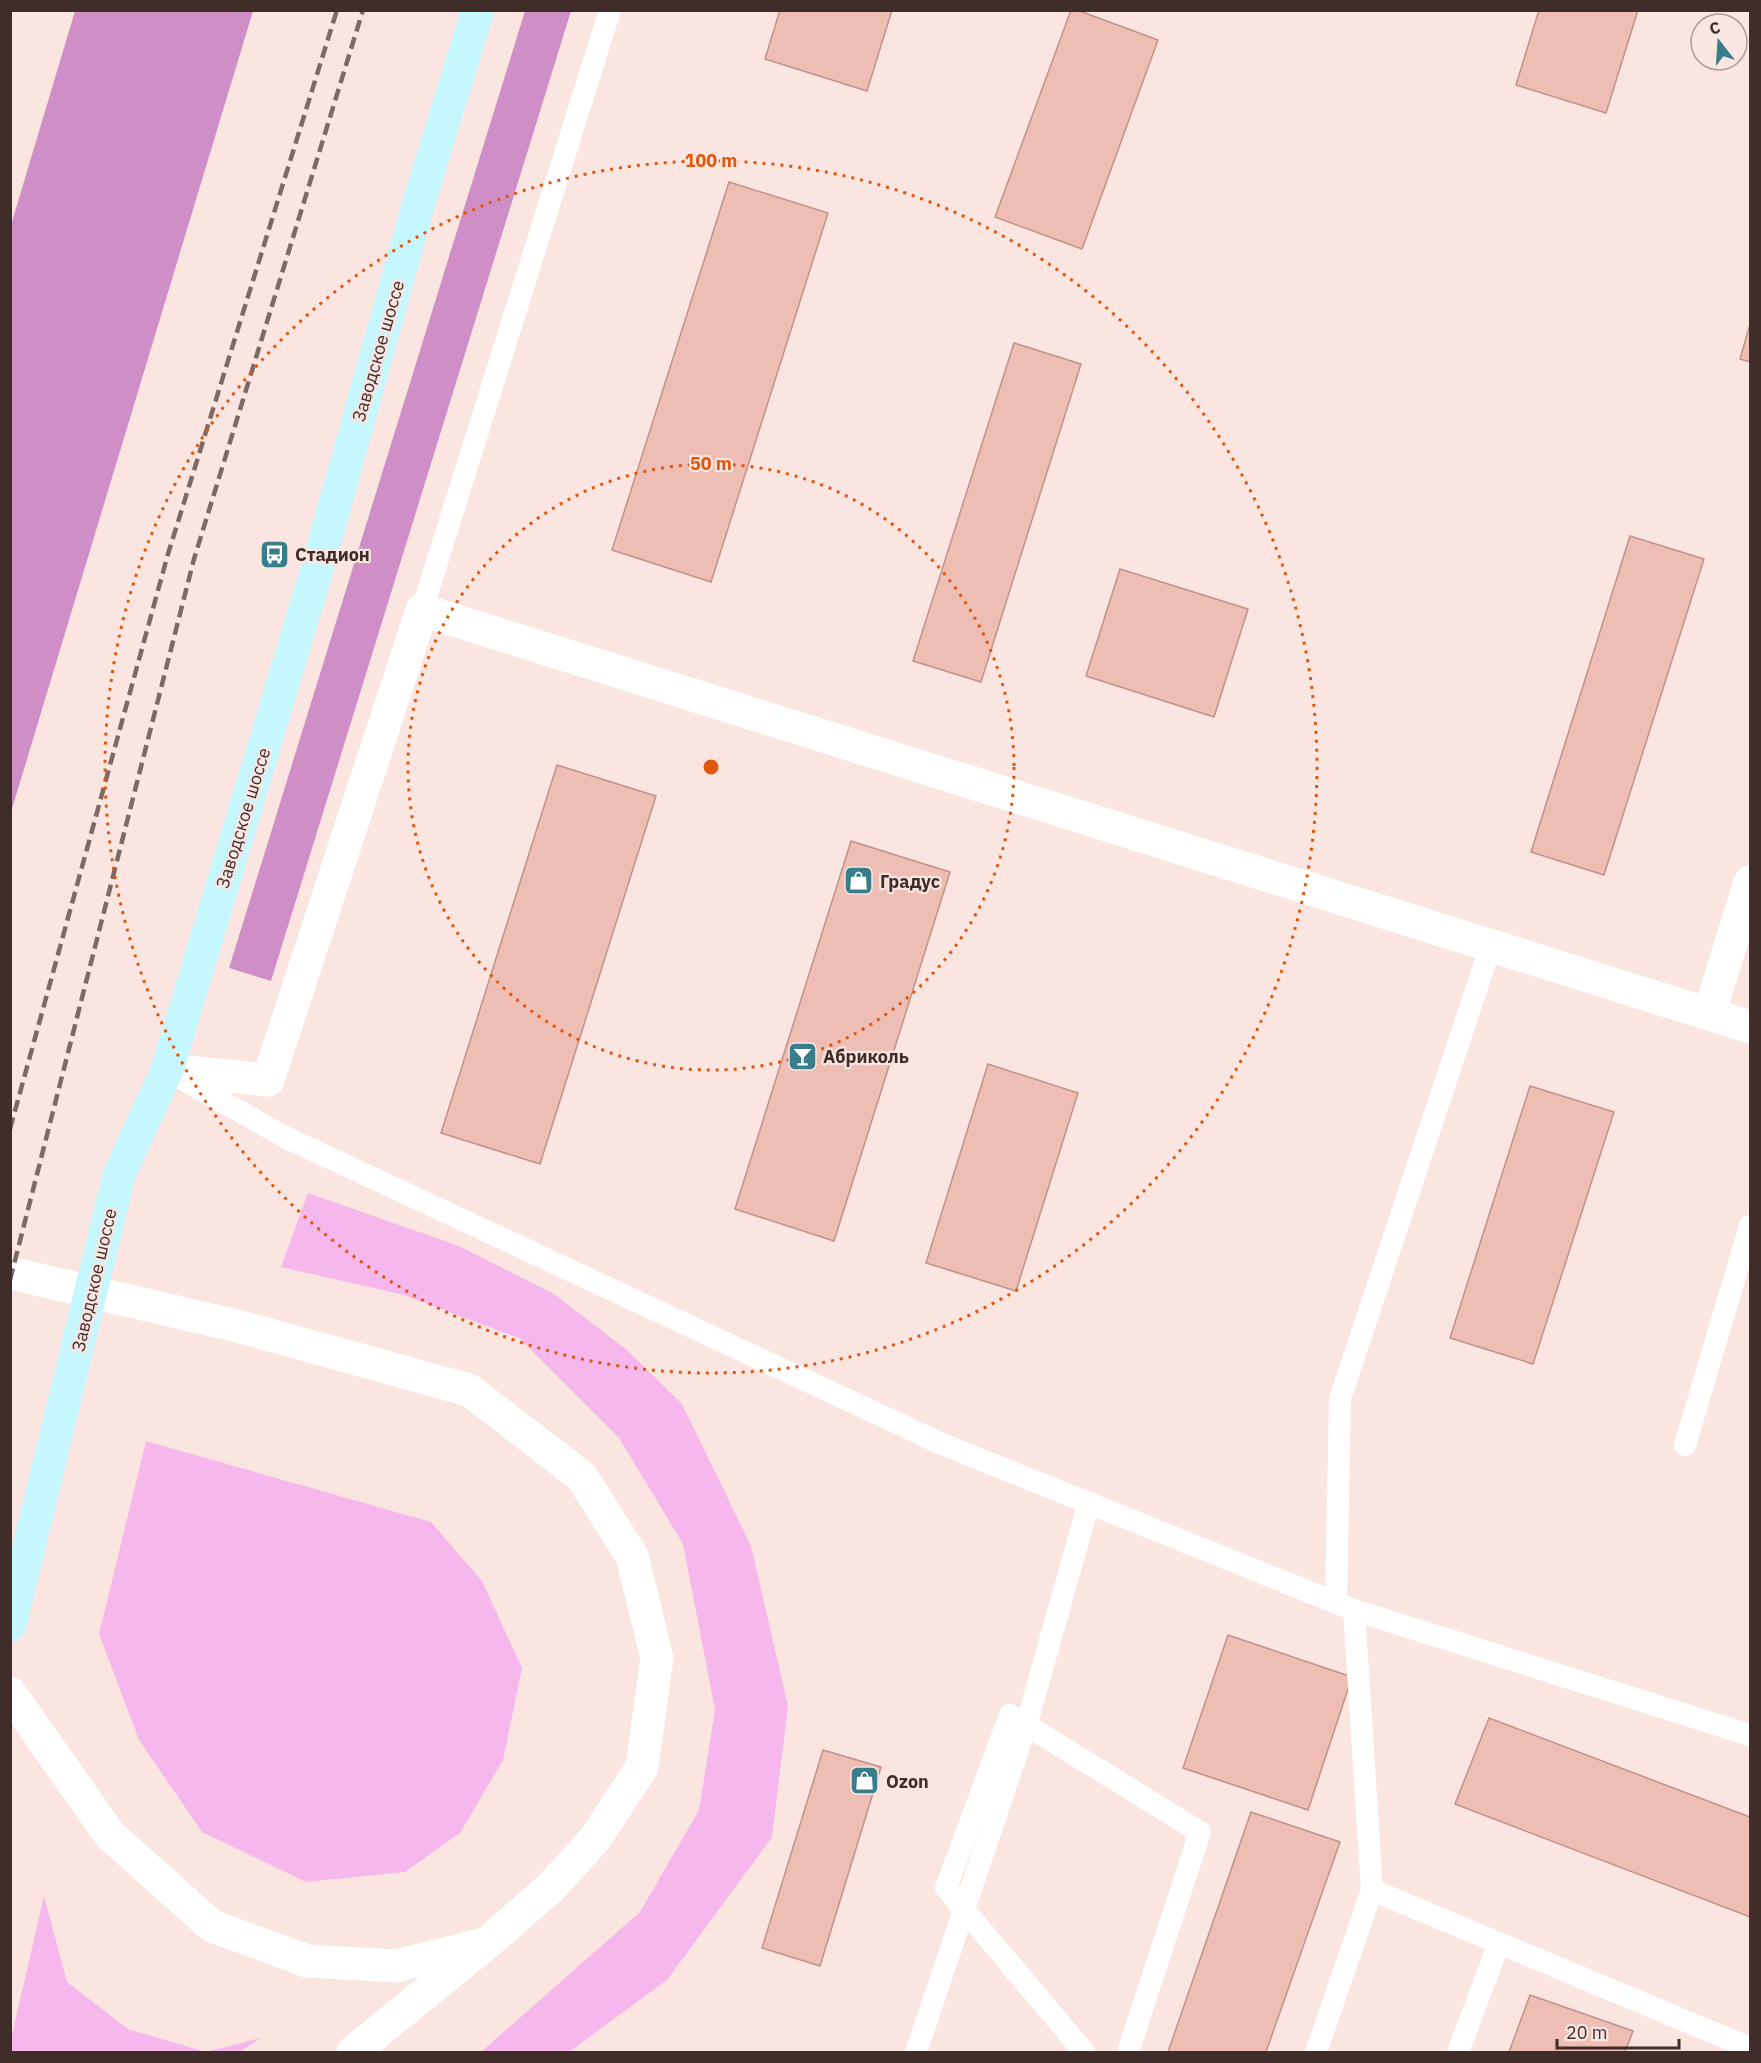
<svg xmlns="http://www.w3.org/2000/svg" width="1761" height="2063" font-family="'IBM Plex Sans',sans-serif">
	<style>
		.green { fill: #f5b7ec }
		.forest { fill: #cf8fc6 }
		.building { fill: #eebeb4; stroke: #c19289; stroke-width: 1.5 }
		.lines { fill: none; stroke-linecap: round; stroke-linejoin: round }
		.service { stroke: #fff; stroke-width: 22 }
		.minor { stroke: #fff; stroke-width: 33 }
		.tertiary { stroke: #fff; stroke-width: 33 }
		.secondary { stroke: #c6f6fe; stroke-width: 33 }
		.rail { stroke: #7d6965; stroke-width: 4.5; stroke-dasharray: 12 6; stroke-linecap: butt }
		.ring { fill: none; stroke: #e0570d; stroke-width: 3; stroke-dasharray: 3 6 }
		.labels { text-anchor: middle; dominant-baseline: central; stroke-width: 4.5; stroke-linejoin: round; paint-order: stroke }
		.street-label { font-size: 18px; fill: #402d29; stroke: #fae5e1 }
		.poi-label { font-size: 18px; font-weight: bold; fill: #402d29; stroke: #fae5e1; text-anchor: start }
		.centre { fill: #e0570d; stroke: #fae5e1; stroke-width: 3 }
		.ring-label { font-size: 18px; text-anchor: middle; font-weight: bold; fill: #e0570d; stroke: #fae5e1; stroke-width: 4.5; stroke-linejoin: round; paint-order: stroke }
	</style>
	<rect width="100%" height="100%" fill="#fae5e1"/>
	<g class="green">
		<path d="M308 1193 459 1246 554 1294 627 1350 682 1404 751 1546 788 1706 772 1837 667 1980 569 2052H481L640 1912 699 1810 715 1710 683 1544 619 1438 519 1338 404 1295 281 1267Z"/>
		<path d="M146 1441 431 1522 482 1581 522 1668 503 1760 460 1833 405 1872 306 1882 202 1832 139 1740 99 1634Z"/>
		<path d="M44 1896 67 1982 128 2029 206 2052 261 2038 239 2052H11V2039Z"/>
	</g>
	<g class="forest">
		<path d="M75 11H253L11 812V225Z"/>
		<path d="M525 11H571L271 981 229 968Z"/>
	</g>
	<g class="building">
		<path d="M780 10H892L867 91 765 59Z"/>
		<path d="M1071 10H1077L1158 40 1082 249 995 217Z"/>
		<path d="M1539 10H1638L1606 113 1516 85Z"/>
		<path d="M729 182 828 213 711 582 612 550Z"/>
		<path d="M1750 324V362L1740 359Z"/>
		<path d="M1014 343 1081 364 981 682 913 661Z"/>
		<path d="M1630 536 1704 559 1604 875 1531 852Z"/>
		<path d="M1120 569 1248 609 1214 717 1086 676Z"/>
		<path d="M557 765 656 796 540 1164 441 1133Z"/>
		<path d="M851 841 950 872 834 1241 735 1209Z"/>
		<path d="M988 1064 1078 1093 1016 1291 926 1263Z"/>
		<path d="M1530 1086 1614 1112 1533 1364 1450 1338Z"/>
		<path d="M1228 1635 1352 1677 1308 1810 1183 1768Z"/>
		<path d="M1489 1718 1750 1817V1917L1455 1804Z"/>
		<path d="M823 1750 881 1767 820 1966 762 1948Z"/>
		<path d="M1251 1812 1340 1842 1266 2052H1168Z"/>
		<path d="M1530 1995 1633 2031 1625 2052H1509Z"/>
	</g>
	<g class="lines">
		<g class="service">
			<path d="M422 610 610 10"/>
			<path d="M175 1075 287 1138 942 1444 1354 1610 1372 1890 1750 2048"/>
			<path d="M1685 1445 1750 1226"/>
			<path d="M1336 1602 1340 1399 1491 945"/>
			<path d="M1354 1610 1750 1735"/>
			<path d="M916 2052 1026 1726 1089 1502"/>
			<path d="M1084 2052 946 1888 1010 1715 1200 1832 1128 2052"/>
			<path d="M1316 2052 1372 1890"/>
			<path d="M1458 2052 1499 1943"/>
		</g>
		<path class="minor" d="M167 1070 268 1080 422 610 1750 1027"/>
		<g class="tertiary">
			<path d="M1709 1014 1750 882"/>
			<path d="M10 1273 237 1326 469 1390 581 1476 632 1556 657 1658 642 1767 594 1840 550 1888 487 1943 353 2052"/>
			<path d="M10 1693 110 1835 212 1926 307 1961 396 1966 480 1945"/>
		</g>
		<path class="secondary" d="M10 1625 119 1175 167 1070 315 576 421 195 478 10"/>
		<g class="rail">
			<path d="M10 1129 168 554 337 10"/>
			<path d="M10 1280 194 559 363 10"/>
		</g>
	</g>
	<g class="ring">
		<circle cx="711" cy="767" r="303"/>
		<circle cx="711" cy="767" r="606"/>
	</g>
	<defs>
		<symbol id="bus-square" viewBox="-11 -11 22 22"><rect x="-9" y="-9" width="18" height="18" rx="4" fill="#387d8a" stroke="#fae5e1"/><path d="M-5-6H5V4H4V6H2V4H-2V6H-4V4H-5ZM-3.5-4V0h7V-4ZM-3.5 1.2v1.5H-2V1.2ZM2 1.2v1.5H3.5V1.2Z" fill="#fff"/></symbol>
		<symbol id="shop-square" viewBox="-11 -11 22 22"><rect x="-9" y="-9" width="18" height="18" rx="4" fill="#387d8a" stroke="#fae5e1"/><path d="M-5-2.5h2.3a2.7 3.5 0 0 1 5.4 0H5L5.5 6h-11ZM-1.5-2.5h3a1.5 2.3 0 0 0-3 0Z" fill="#fff"/></symbol>
		<symbol id="bar-square" viewBox="-11 -11 22 22"><rect x="-9" y="-9" width="18" height="18" rx="4" fill="#387d8a" stroke="#fae5e1"/><path d="M-6-5H6L.8 .8V4.5H3.5V6h-7V4.5H-.8V.8Z" fill="#fff"/></symbol>
	</defs>
	<g fill-rule="evenodd">
		<use href="#bus-square" x="258" y="538" width="33" height="33"/>
		<use href="#shop-square" x="842" y="864" width="33" height="33"/>
		<use href="#bar-square" x="786" y="1040" width="33" height="33"/>
		<use href="#shop-square" x="848" y="1764" width="33" height="33"/>
	</g>
	<g class="labels">
		<g class="street-label">
			<text transform="translate(378 351) rotate(-74)">Заводское шоссе</text>
			<text transform="translate(243 818) rotate(-73)">Заводское шоссе</text>
			<text transform="translate(94 1280) rotate(-77)">Заводское шоссе</text>
		</g>
		<g class="poi-label">
			<text x="295" y="554">Стадион</text>
			<text x="880" y="881">Градус</text>
			<text x="823" y="1056">Абриколь</text>
			<text x="886" y="1781">Ozon</text>
		</g>
	</g>
	<circle cx="711" cy="767" r="9" class="centre"/>
	<g class="ring-label">
		<text x="711" y="167">100 m</text>
		<text x="711" y="470">50 m</text>
	</g>
	<rect width="1761" height="2063" fill="none" stroke="#402d29" stroke-width="24"/>
	<g transform="translate(1719 42) rotate(343)"><circle r="28" fill="#fae5e1" stroke="#b09b97" stroke-width="1.5"/>
	<path d="M0-4.5L10 22L0 15L-10 22Z" fill="#387d8a"/>
	<text y="-9" font-size="16" font-weight="bold" text-anchor="middle" fill="#402d29">С</text>
	</g>
	<path d="M1557 2039v9h122v-9" fill="none" stroke="#402d29" stroke-width="3"/>
	<text x="1566" y="2039" font-size="18" fill="#402d29" stroke="#fae5e1" stroke-width="4.5" paint-order="stroke">20 m</text>
</svg>
